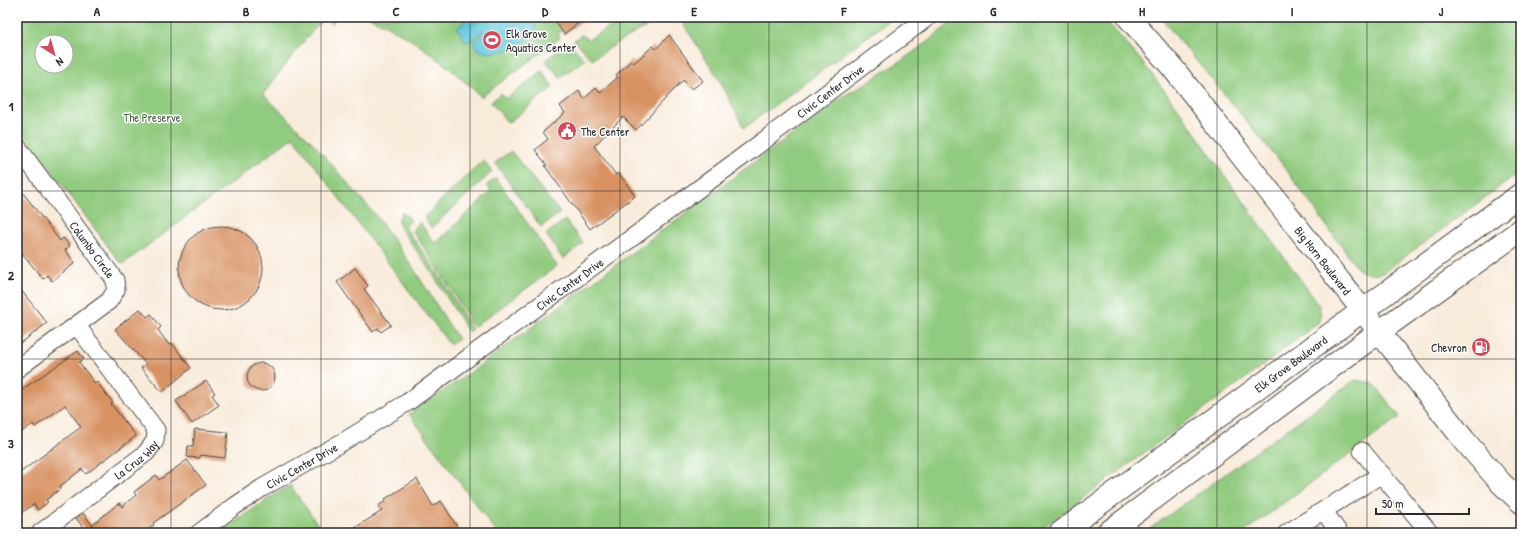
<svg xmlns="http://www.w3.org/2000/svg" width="1538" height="550" font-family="'Patrick Hand',sans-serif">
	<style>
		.green { fill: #91cb7f; stroke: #5e7b55; fill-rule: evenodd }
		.water { fill: #5dc5d9; stroke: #447882 }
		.building { fill: #d89262 }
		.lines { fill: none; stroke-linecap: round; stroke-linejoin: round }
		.minor-casing { stroke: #4a4845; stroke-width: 19 }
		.major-casing { stroke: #4a4845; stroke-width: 24 }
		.minor { stroke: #fff; stroke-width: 17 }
		.major { stroke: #fff; stroke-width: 22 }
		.grid { fill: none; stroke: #2b2b2b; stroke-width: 1; stroke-opacity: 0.55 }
		.labels { text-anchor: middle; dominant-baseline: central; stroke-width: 3; stroke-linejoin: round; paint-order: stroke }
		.poi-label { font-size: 12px; fill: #2b2b2b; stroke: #fff; text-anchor: start }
		.street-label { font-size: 12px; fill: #2b2b2b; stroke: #fff }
		.park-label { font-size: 12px; fill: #4f6348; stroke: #fff }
		.neatline { fill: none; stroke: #2b2b2b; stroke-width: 1.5 }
		.grid-label { font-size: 13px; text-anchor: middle; font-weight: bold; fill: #2b2b2b }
	</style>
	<rect width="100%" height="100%" fill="#fff"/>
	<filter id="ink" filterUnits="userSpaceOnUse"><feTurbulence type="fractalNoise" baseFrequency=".025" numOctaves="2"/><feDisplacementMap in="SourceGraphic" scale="8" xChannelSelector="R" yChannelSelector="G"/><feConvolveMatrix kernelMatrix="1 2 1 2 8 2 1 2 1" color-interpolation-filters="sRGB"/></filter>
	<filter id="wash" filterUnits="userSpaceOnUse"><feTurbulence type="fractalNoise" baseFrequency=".012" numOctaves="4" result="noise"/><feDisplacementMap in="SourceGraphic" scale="16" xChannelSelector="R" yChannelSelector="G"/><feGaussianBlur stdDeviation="0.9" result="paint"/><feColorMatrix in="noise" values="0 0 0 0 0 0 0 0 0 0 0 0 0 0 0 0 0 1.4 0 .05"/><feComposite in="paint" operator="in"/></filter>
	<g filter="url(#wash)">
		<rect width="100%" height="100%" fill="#f8ebda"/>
		<g class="green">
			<path d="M17 17H336L332 24 324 18 299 47 263 94 313 143 377 217 412 266 458 339 450 345 293 137 123 264 118 260 17 124ZM42 42H66V66H42Z"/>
			<path d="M369 17H583L580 19 581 21 564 34 562 31 558 34 560 38 481 97C448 64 411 36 369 17Z"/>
			<path d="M611 17H664L622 40 592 60 574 40 582 35 588 40 615 24Z"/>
			<path d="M693 17H894L744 128 719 79 682 22Z"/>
			<path d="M956 17H1103L1139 58 1180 111 1225 176 1319 305 1321 315 1319 322 1268 362 1035 533H497L409 414 467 375 842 97C882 74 923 49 956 17Z"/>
			<path d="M1160 17H1521V171L1383 273C1372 276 1366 274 1357 268L1282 164Z"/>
			<path d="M570 43 585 60 560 77 545 60Z"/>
			<path d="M542 71 553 87 508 123 491 102 501 93 506 99Z"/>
			<path d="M511 151 560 213 541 227 495 163Z"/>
			<path d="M483 160 492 172 431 228 424 217Z"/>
			<path d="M496 178 557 266 474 327 441 273 412 230 420 222 435 244 491 191 487 185Z"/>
			<path d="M402 212 411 220 405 227 440 276 472 329 468 332 429 268 401 229 398 221Z"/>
			<path d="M565 220 583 243 563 259 546 234Z"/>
			<path d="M1355 380 1373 383 1400 417 1243 533H1144Z"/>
			<path d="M290 485 324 533H219L268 499Z"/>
		</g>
		<path class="water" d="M469 17 476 24 480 17H530C555 37 485 67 474 45V42L483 32 481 31 472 40 467 42 463 39 461 33 457 28Z"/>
		<g id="blocks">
			<g class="building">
				<path d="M552 17H586L564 34Z"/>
				<path d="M669 35 703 81 692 89 683 80 636 130 623 117 594 146 616 175 619 173 635 196 590 229 545 166 547 165 535 150 548 139 543 132 565 113 560 106 579 91 584 99 596 88 600 93 618 77 616 75 632 60 634 63 653 46 656 49Z"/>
				<path d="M17 185 60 241 63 238 70 246 65 250 75 263 52 281 47 275 43 279 17 247Z"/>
				<circle cx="221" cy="268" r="42"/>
				<path d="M355 268 368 286 364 289 391 325 381 332 378 328 373 332 337 282Z"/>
				<path d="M17 285 47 323 17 346Z"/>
				<path d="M140 309 147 317 151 314 161 327 158 330 169 345 172 343 191 368 162 392 141 368 146 364 115 329Z"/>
				<path d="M78 351 84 359 79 362 95 384 97 382 113 403 111 404 136 436 86 474 82 469 59 487 60 489 46 500 48 502 38 510 34 504 17 516V475L81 427 65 405 35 427 33 424 17 435V393Z"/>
				<circle cx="261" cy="377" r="14"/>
				<path d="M206 381 215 393 212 395 219 405 192 424 176 401Z"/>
				<path d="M195 429 228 432 225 458 200 455V458L187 457 188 446H193Z"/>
				<path d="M187 460 206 485 153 523 154 525 144 533H81L85 530 76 518 83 513 92 525 119 503 122 507 136 495 134 492 156 475 159 480Z"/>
				<path d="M417 479 433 506 441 501 458 528 450 533H360L356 527 382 511 378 506 386 501 385 499Z"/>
			</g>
		</g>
	</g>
	<g filter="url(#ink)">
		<use href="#blocks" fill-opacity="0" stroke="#4a4845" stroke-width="1"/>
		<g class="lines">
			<defs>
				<g id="minor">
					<path id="s1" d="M17 146 115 280 116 290 109 301 17 369"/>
					<path d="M1362 451 1430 533"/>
					<path d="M1324 511 1339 533"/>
					<path id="s2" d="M40 533 146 453 155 441 156 430 77 326"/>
					<path id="s3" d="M199 533 235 506 262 488 346 440 408 402 742 157 928 17"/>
					<path d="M1287 533 1382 474"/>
				</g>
				<g id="major">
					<path id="s4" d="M1128 17 1172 67 1464 440 1501 483 1521 502"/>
					<path id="s5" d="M1060 533 1521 194"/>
					<path d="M1107 533 1379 332 1521 230"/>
				</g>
			</defs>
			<use href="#minor" class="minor-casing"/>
			<use href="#major" class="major-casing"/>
			<use href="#minor" class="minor"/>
			<use href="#major" class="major"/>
		</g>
	</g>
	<path class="grid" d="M171 17V533M321 17V533M470 17V533M620 17V533M769 17V533M918 17V533M1068 17V533M1217 17V533M1367 17V533M17 191H1521M17 359H1521"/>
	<defs>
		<symbol id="stadium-disc" viewBox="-11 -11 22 22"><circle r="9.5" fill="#d1495b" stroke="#fff"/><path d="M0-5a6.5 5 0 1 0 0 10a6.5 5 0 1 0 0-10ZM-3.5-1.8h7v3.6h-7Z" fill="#fff"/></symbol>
		<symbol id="civic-disc" viewBox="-11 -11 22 22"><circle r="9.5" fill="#d1495b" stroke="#fff"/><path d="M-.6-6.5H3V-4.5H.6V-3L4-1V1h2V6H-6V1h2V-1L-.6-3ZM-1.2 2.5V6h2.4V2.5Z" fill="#fff"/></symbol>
		<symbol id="fuel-disc" viewBox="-11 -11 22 22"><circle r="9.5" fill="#d1495b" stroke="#fff"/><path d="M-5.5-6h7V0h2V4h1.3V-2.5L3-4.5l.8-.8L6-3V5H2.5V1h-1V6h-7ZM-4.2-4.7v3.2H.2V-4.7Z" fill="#fff"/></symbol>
	</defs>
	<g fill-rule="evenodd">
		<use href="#stadium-disc" x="481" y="29" width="22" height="22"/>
		<use href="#civic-disc" x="556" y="120" width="22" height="22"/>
		<use href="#fuel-disc" x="1470" y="336" width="22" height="22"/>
	</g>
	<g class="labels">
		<g class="poi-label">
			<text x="506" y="33">Elk Grove<tspan x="506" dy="14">Aquatics Center</tspan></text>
			<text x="581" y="131">The Center</text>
			<text x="1467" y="347" text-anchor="end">Chevron</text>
		</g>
		<g class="street-label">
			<text stroke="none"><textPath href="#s3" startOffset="771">Civic Center Drive</textPath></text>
			<text stroke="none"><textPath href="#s1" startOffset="128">Columbo Circle</textPath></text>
			<text stroke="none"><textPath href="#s4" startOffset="312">Big Horn Boulevard</textPath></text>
			<text stroke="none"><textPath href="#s3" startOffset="447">Civic Center Drive</textPath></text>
			<text stroke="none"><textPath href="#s5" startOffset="286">Elk Grove Boulevard</textPath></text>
			<text stroke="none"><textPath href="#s2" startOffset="121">La Cruz Way</textPath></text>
			<text stroke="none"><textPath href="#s3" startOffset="123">Civic Center Drive</textPath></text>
		</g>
		<g class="park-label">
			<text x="152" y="117">The Preserve</text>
		</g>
	</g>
	<rect width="1538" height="550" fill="none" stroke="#fff" stroke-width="44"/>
	<g transform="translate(54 54) rotate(143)"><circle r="19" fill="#ffffff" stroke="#aaaaaa"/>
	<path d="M0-3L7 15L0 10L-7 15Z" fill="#d1495b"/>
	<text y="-6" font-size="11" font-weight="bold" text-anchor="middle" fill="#2b2b2b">N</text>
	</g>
	<path d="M1376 508v6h93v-6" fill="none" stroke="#2b2b2b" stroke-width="2"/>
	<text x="1382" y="508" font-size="12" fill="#2b2b2b" stroke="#ffffff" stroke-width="3" paint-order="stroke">50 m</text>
	<rect x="22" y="22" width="1494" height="506" class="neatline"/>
	<g class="grid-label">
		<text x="97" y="16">A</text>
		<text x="246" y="16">B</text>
		<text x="396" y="16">C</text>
		<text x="545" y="16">D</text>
		<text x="694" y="16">E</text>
		<text x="844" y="16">F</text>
		<text x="993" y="16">G</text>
		<text x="1142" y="16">H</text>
		<text x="1292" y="16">I</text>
		<text x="1441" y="16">J</text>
		<text x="11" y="111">1</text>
		<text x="11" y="280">2</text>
		<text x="11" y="448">3</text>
	</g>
</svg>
